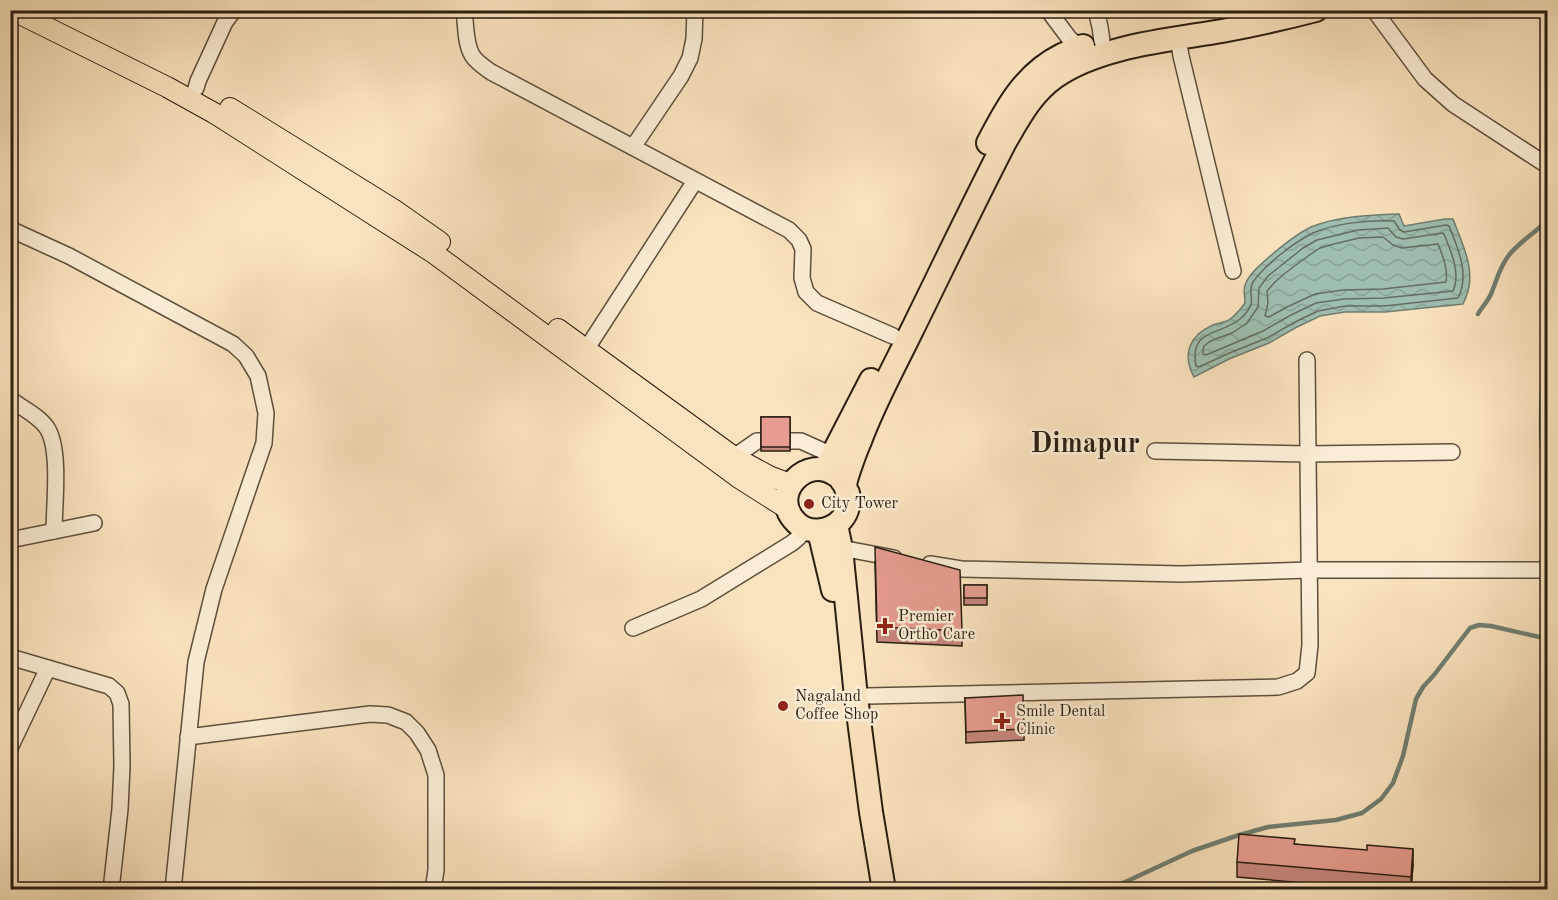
<svg xmlns="http://www.w3.org/2000/svg" width="1558" height="900" font-family="'Old Standard TT',serif">
	<style>
		.water { fill: url(#water-waves); stroke: #707e70; stroke-width: 1.5 }
		.lines { fill: none; stroke-linecap: round; stroke-linejoin: round }
		.shore { stroke: #646e60; stroke-width: 1.5 }
		.stream { stroke: #707e70; stroke-width: 4.5 }
		.minor-casing { stroke: #5e4f3c; stroke-width: 18 }
		.major-casing { stroke: #2a1e10; stroke-width: 22 }
		.highway-casing { stroke: #2a1e10; stroke-width: 26 }
		.minor { stroke: #fbedd5; stroke-width: 15 }
		.major { stroke: #f9e3be; stroke-width: 20 }
		.highway { stroke: #f9e3be; stroke-width: 22 }
		.wall { fill: #c6867c; stroke: #2a1e10; stroke-width: 1.5 }
		.shaded-wall { fill: #a16d65; stroke: #2a1e10; stroke-width: 1.5 }
		.building { fill: #e69c90; stroke: #2a1e10; stroke-width: 1.5 }
		.poi-dot { fill: #8f2418; stroke: #fbedd5; stroke-width: 2 }
		.labels { text-anchor: middle; dominant-baseline: central; stroke-width: 5; stroke-linejoin: round; paint-order: stroke }
		.poi-label { font-size: 16px; fill: #2a1e10; stroke: #fbedd5; text-anchor: start }
		.town-label { font-size: 28px; font-weight: bold; fill: #2a1e10; stroke: #fbedd5 }
	</style>
	<defs>
		<pattern id="water-waves" width="16" height="10" patternUnits="userSpaceOnUse" patternTransform="scale(1.5)"><rect width="16" height="10" fill="#9ebeb0"/><path d="M0 5q4-4 8 0t8 0" fill="none" stroke="#88a396"/></pattern>
	</defs>
	<rect width="100%" height="100%" fill="#f9e3be"/>
	<filter id="stains"><feTurbulence type="fractalNoise" baseFrequency=".00333" numOctaves="4"/><feColorMatrix values="0 0 0 0 .2 0 0 0 0 .09 0 0 0 0 .02 0 0 0 .5 -.17"/></filter>
	<radialGradient id="worn" r=".72"><stop offset=".6" stop-color="#630" stop-opacity="0"/><stop offset="1" stop-color="#630" stop-opacity=".3"/></radialGradient>
	<g class="water">
		<path d="M1399 214 1404 226 1445 219H1453C1461 241 1475 267 1468 291 1467 295 1465 300 1463 304L1385 312H1345L1320 316 1297 327 1269 343 1229 359 1194 377C1182 355 1189 336 1211 326 1216 323 1223 323 1229 320 1236 315 1240 310 1245 303 1245 297 1243 290 1245 285 1249 274 1261 264 1269 257 1282 246 1296 234 1311 227 1339 216 1370 215 1399 214Z"/>
		<path d="M1547 375H1548L1547 479C1536 451 1540 408 1541 377Z"/>
	</g>
	<g class="lines">
		<g class="shore">
			<path d="M1394 221 1400 230 1404 232 1446 225 1449 226C1458 248 1470 275 1458 298L1384 306H1345L1318 311 1295 322 1267 338 1227 354 1199 367 1196 366C1189 328 1220 336 1240 319 1244 316 1250 309 1251 304 1253 296 1248 290 1253 282 1266 264 1293 243 1313 233 1336 223 1369 220 1394 221Z"/>
			<path d="M1388 228 1396 237 1403 239 1442 233 1444 234C1451 251 1461 274 1453 291L1384 298 1344 299 1316 303 1291 315 1263 331 1206 355 1203 354V350L1204 346 1209 342 1218 338 1232 333 1247 323 1258 307 1259 288 1268 276 1303 248 1317 240 1358 230Z"/>
			<path d="M1383 237 1393 245 1402 248 1438 244C1443 256 1448 269 1446 282L1383 289 1343 290 1315 294 1287 307 1269 317 1265 316 1268 303 1267 291 1274 283 1284 274 1308 256 1320 248 1334 244 1359 238Z"/>
			<path d="M1548 382 1546 416 1548 444"/>
		</g>
		<g class="stream">
			<path d="M1478 314C1482 307 1488 301 1491 294 1497 280 1499 268 1509 255 1520 241 1536 233 1548 219"/>
			<path d="M1108 890 1192 851 1236 836 1268 827 1336 820 1362 813 1381 799 1393 783 1403 756 1416 699 1423 687 1434 675 1470 628 1479 625 1491 626 1548 639"/>
		</g>
		<defs>
			<g id="minor">
				<path d="M464 10C466 24 465 43 472 55 476 62 484 67 491 72L789 230 799 240 803 249 802 278 806 292 817 303 893 336"/>
				<path d="M1048 10 1069 38 1079 47"/>
				<path d="M1096 10 1100 27 1102 41"/>
				<path d="M1374 10 1425 79 1453 104 1548 166"/>
				<path d="M1178 38 1181 56 1233 271"/>
				<path d="M196 88 198 81 225 22 234 10"/>
				<path d="M633 147 681 76 690 58 694 39 695 10"/>
				<path d="M10 229 69 256 233 344 246 356 258 376 266 413 264 443 214 589 196 662 173 890"/>
				<path d="M585 349 589 345 695 181"/>
				<path d="M10 399C22 408 39 416 47 428 61 449 54 506 54 531"/>
				<path d="M1155 451 1308 454 1452 452"/>
				<path d="M734 457 757 441H801L832 455"/>
				<path d="M10 540 94 523"/>
				<path d="M841 548 894 558"/>
				<path d="M930 564 961 569 1181 574 1309 570H1548"/>
				<path d="M633 628 701 599 792 543 798 538 806 529"/>
				<path d="M10 657 109 686 117 693 121 704 122 766 120 809 111 890"/>
				<path d="M856 697 867 696 1278 687 1297 681 1307 673 1310 645 1307 360"/>
				<path d="M188 737 370 714 388 715 406 722 417 733 428 750 436 775V870L433 890"/>
				<path d="M10 748 48 668"/>
			</g>
			<g id="major">
				<path d="M12 10 167 87 214 113 377 217 432 252 739 478 788 509"/>
				<path d="M230 108 393 209 440 242"/>
				<path d="M558 329 734 457 769 476 790 484"/>
			</g>
			<g id="highway">
				<path d="M988 143C1006 108 1024 74 1062 55 1069 52 1075 48 1083 46"/>
				<path d="M825 469 871 380"/>
				<path d="M845 485C842 482 840 477 836 475 807 454 770 493 794 520 806 535 830 533 842 519 848 512 850 502 848 493 847 492 845 486 845 485 846 477 856 450 860 441 874 403 894 367 912 330 943 267 973 204 1005 142 1019 118 1032 93 1055 77 1099 46 1170 40 1222 31 1254 25 1285 18 1316 10"/>
				<path d="M836 525 841 548 856 697 871 812 884 890"/>
				<path d="M819 531 833 590"/>
			</g>
		</defs>
		<use href="#minor" class="minor-casing"/>
		<use href="#major" class="major-casing"/>
		<use href="#highway" class="highway-casing"/>
		<use href="#minor" class="minor"/>
		<use href="#major" class="major"/>
		<use href="#highway" class="highway"/>
	</g>
	<g class="wall">
		<rect x="761" y="417" width="29" height="34"/>
		<path d="M875 562 962 631V646L877 642Z"/>
		<rect x="964" y="585" width="23" height="20"/>
		<path d="M965 698 1024 729V740L966 743Z"/>
		<path d="M1295 844 1413 864 1411 890H1385L1237 877V862Z"/>
	</g>
	<path class="shaded-wall" d="M1413 849V864L1411 890V877Z"/>
	<g class="building">
		<rect x="761" y="417" width="29" height="30"/>
		<path d="M875 547 960 570 962 631 877 627Z"/>
		<rect x="964" y="585" width="23" height="13"/>
		<path d="M1023 695 1024 729 966 732 965 698Z"/>
		<path d="M1239 834 1295 839 1294 844 1367 850V845L1413 849 1411 877 1237 862Z"/>
		<path d="M1504 882 1534 890H1502Z"/>
	</g>
	<g class="poi-dot">
		<circle cx="809" cy="504" r="6"/>
		<path d="M882 617h6v6h6v6h-6v6h-6v-6h-6v-6h6z"/>
		<circle cx="783" cy="706" r="6"/>
		<path d="M999 712h6v6h6v6h-6v6h-6v-6h-6v-6h6z"/>
	</g>
	<g class="labels">
		<g class="poi-label">
			<text x="821" y="504">City Tower</text>
			<text x="898" y="617">Premier<tspan x="898" dy="18">Ortho Care</tspan></text>
			<text x="795" y="697">Nagaland<tspan x="795" dy="18">Coffee Shop</tspan></text>
			<text x="1016" y="712">Smile Dental<tspan x="1016" dy="18">Clinic</tspan></text>
		</g>
		<g class="town-label">
			<text x="1085" y="445">Dimapur</text>
		</g>
	</g>
	<rect width="1558" height="900" fill="none" stroke="#f9e3be" stroke-width="36"/>
	<rect x="12" y="12" width="1534" height="876" fill="none" stroke="#2a1e10" stroke-width="3"/>
	<rect x="18" y="18" width="1522" height="864" fill="none" stroke="#2a1e10" stroke-width="1.5"/>
	<rect width="100%" height="100%" filter="url(#stains)"/>
	<rect width="100%" height="100%" fill="url(#worn)"/>
</svg>
